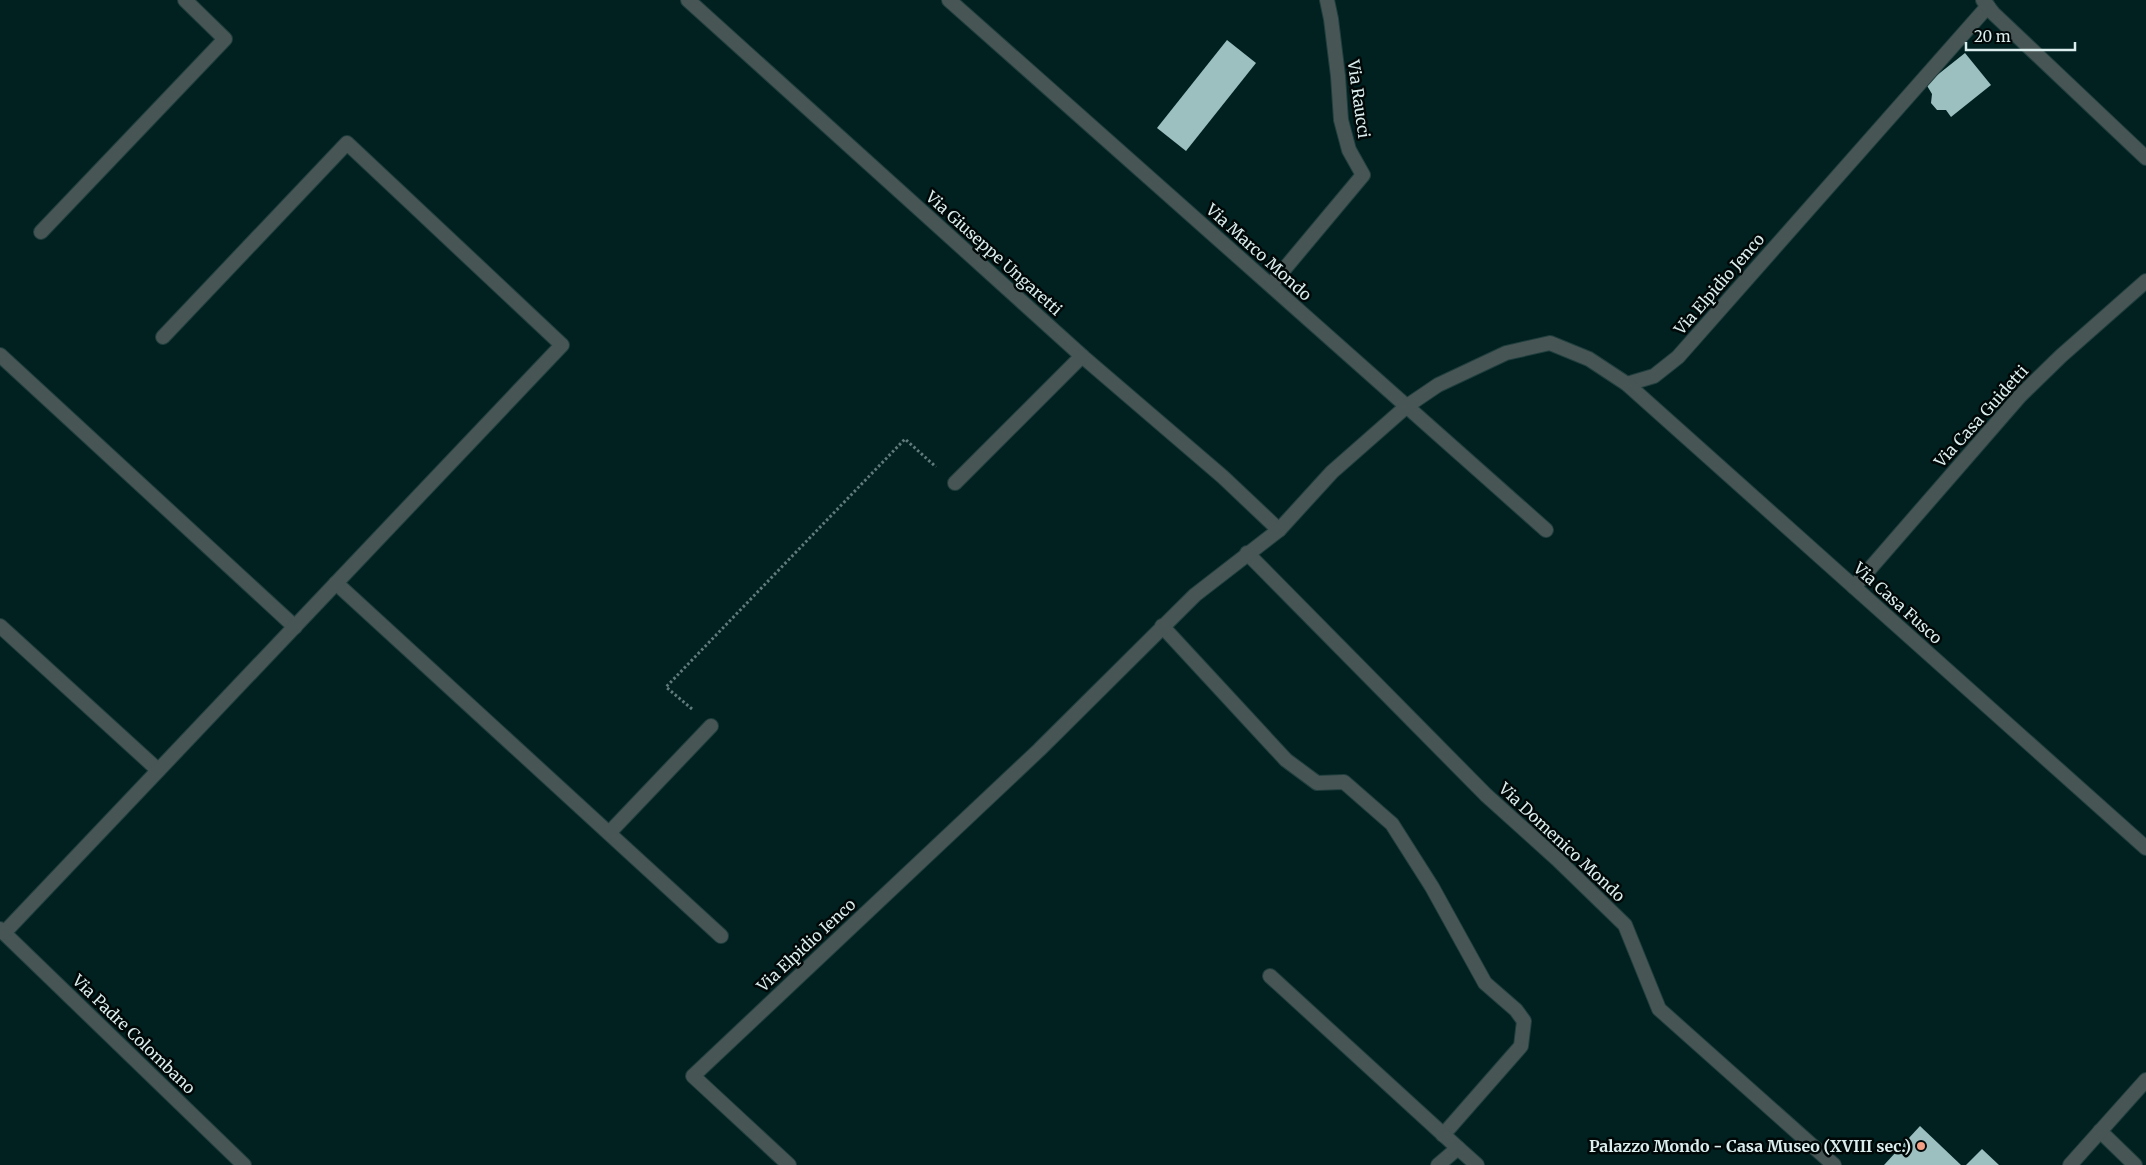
<svg xmlns="http://www.w3.org/2000/svg" width="2146" height="1165" font-family="Merriweather,serif">
	<style>
		.building { fill: #9cbfbf }
		.lines { fill: none; stroke-linecap: round; stroke-linejoin: round }
		.minor-casing { stroke: #203e3e; stroke-width: 16 }
		.tertiary-casing { stroke: #203e3e; stroke-width: 16 }
		.path { stroke: #617a7a; stroke-width: 3; stroke-dasharray: 2.5 2.5; stroke-linecap: butt }
		.minor { stroke: #485555; stroke-width: 14 }
		.tertiary { stroke: #485555; stroke-width: 14 }
		.poi-dot { fill: #f39f83; stroke: #010808; stroke-width: 2 }
		.labels { text-anchor: middle; dominant-baseline: central; stroke-width: 5; stroke-linejoin: round; paint-order: stroke }
		.street-label { font-size: 16px; fill: #dbeded; stroke: #010808 }
		.poi-label { font-size: 16px; font-weight: bold; fill: #dbeded; stroke: #010808; text-anchor: end }
	</style>
	<rect width="100%" height="100%" fill="#012121"/>
	<g class="building">
		<path d="M1227 40 1256 63 1186 151 1157 128Z"/>
		<path d="M1965 53 1991 85 1951 117 1946 110H1937L1931 103 1932 94 1926 84Z"/>
		<path d="M1920 1126 1961 1165H1884Z"/>
		<path d="M1982 1149 1999 1165H1966Z"/>
	</g>
	<g class="lines">
		<defs>
			<g id="minor">
				<path d="M688 0 1082 356 1223 477 1279 530"/>
				<path d="M949 0 1546 530"/>
				<path d="M41 232 225 39 185 0"/>
				<path d="M1271 285 1363 175 1349 150 1341 120 1338 76 1331 19 1327 0"/>
				<path d="M0 355 295 627"/>
				<path d="M1627 384 1654 376 1678 357 1988 6"/>
				<path d="M955 483 1082 356"/>
				<path d="M1247 553 1486 795 1557 859 1625 925 1659 1009 1834 1165"/>
				<path d="M336 583 721 936"/>
				<path d="M1854 587 2020 396 2061 356 2146 281"/>
				<path d="M0 626 158 770"/>
				<path d="M1162 626 1286 760 1317 783 1344 782 1392 824 1432 887 1485 983 1516 1010 1524 1021 1521 1046 1443 1135"/>
				<path d="M609 833 711 726"/>
				<path d="M0 929 244 1165"/>
				<path d="M4 933 562 345 347 143 163 337"/>
				<path d="M1270 976 1458 1148"/>
				<path d="M2100 1131 2135 1165"/>
				<path d="M789 1165 693 1076 1039 750 1195 595 1279 530 1332 472 1407 406 1438 385 1506 353 1550 343 1589 359 1627 384 2146 848"/>
				<path d="M1438 1165 1458 1148 1477 1165"/>
				<path d="M2070 1165 2146 1080"/>
			</g>
			<path id="tertiary" d="M1983 0 1993 13 2146 158"/>
		</defs>
		<use href="#minor" class="minor-casing"/>
		<use href="#tertiary" class="tertiary-casing"/>
		<path class="path" d="M692 709 666 687 905 439 936 467"/>
		<use href="#minor" class="minor"/>
		<use href="#tertiary" class="tertiary"/>
	</g>
	<circle class="poi-dot" cx="1921" cy="1146" r="5"/>
	<g class="labels">
		<g class="street-label">
			<text transform="translate(1359 99) rotate(82)">Via Raucci</text>
			<text transform="translate(1259 252) rotate(42)">Via Marco Mondo</text>
			<text transform="translate(994 253) rotate(42)">Via Giuseppe Ungaretti</text>
			<text transform="translate(1719 284) rotate(-49)">Via Elpidio Jenco</text>
			<text transform="translate(1981 416) rotate(-48)">Via Casa Guidetti</text>
			<text transform="translate(1898 603) rotate(42)">Via Casa Fusco</text>
			<text transform="translate(1562 842) rotate(43)">Via Domenico Mondo</text>
			<text transform="translate(806 945) rotate(-43)">Via Elpidio Ienco</text>
			<text transform="translate(134 1034) rotate(44)">Via Padre Colombano</text>
		</g>
		<g class="poi-label">
			<text x="1911" y="1146">Palazzo Mondo - Casa Museo (XVIII sec.)</text>
		</g>
	</g>
	<path d="M1966 42v8h109v-8" fill="none" stroke="#dbeded" stroke-width="2.5"/>
	<text x="1974" y="42" font-size="15" fill="#dbeded" stroke="#010808" stroke-width="4" paint-order="stroke">20 m</text>
</svg>
